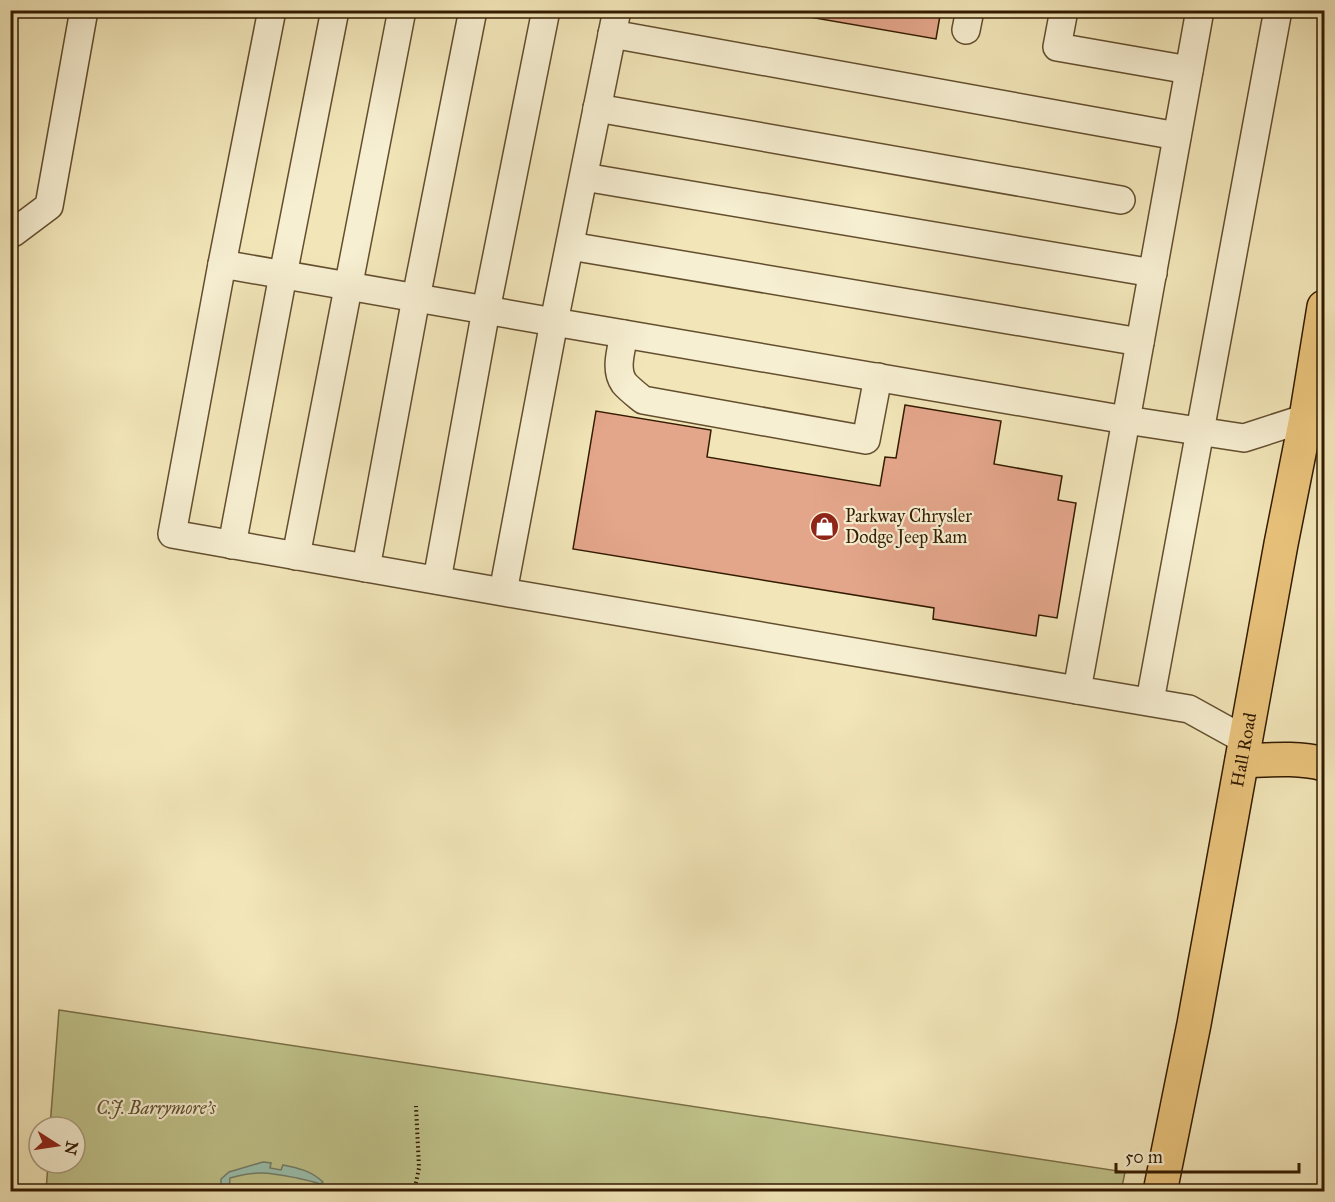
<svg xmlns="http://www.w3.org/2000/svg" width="1335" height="1202" font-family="'IM FELL Great Primer',serif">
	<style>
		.green { fill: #c0c38b; stroke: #7a6f46; stroke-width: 1.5 }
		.water { fill: #9bc0af; stroke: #717e69; stroke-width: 1.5 }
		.building { fill: #e4a68b; stroke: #331b00; stroke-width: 1.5 }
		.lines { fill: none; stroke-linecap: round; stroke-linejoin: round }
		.minor-casing { stroke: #634e2e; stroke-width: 30 }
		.highway-casing { stroke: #331b00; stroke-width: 36 }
		.path { stroke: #331b00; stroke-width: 4; stroke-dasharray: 1.5 3; stroke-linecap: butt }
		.minor { stroke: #f7efd2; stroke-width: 27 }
		.highway { stroke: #e9c37c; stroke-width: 33 }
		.labels { text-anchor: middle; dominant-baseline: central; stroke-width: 4.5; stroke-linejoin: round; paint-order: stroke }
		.poi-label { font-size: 18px; fill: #331b00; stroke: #f7efd2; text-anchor: start }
		.street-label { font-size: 18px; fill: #331b00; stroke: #f7efd2 }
		.park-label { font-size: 18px; font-style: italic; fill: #5d4d2a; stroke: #f7efd2 }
	</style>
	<rect width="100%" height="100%" fill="#f2e6b9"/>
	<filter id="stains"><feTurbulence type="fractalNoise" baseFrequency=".00333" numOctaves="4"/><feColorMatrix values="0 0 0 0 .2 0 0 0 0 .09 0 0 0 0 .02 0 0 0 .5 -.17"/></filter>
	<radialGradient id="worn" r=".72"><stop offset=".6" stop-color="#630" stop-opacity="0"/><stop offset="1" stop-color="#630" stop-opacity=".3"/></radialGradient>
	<path class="green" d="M59 1010 1125 1172 1121 1192H46L48 1163H75V1127H50Z"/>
	<path class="water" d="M263 1162 271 1163 270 1168 281 1170 283 1165C300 1169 310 1170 323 1182L320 1184C313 1181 305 1180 297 1178 270 1173 257 1170 230 1178L229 1191H221V1179L229 1172Z"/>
	<g class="building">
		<path d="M10 10H15L10 32Z"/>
		<path d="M769 10H941L936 39Z"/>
		<path d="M905 405 1001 421 994 464 1062 476 1058 500 1076 503 1057 618 1039 615 1036 636 933 619 934 608 573 549 596 411 711 430 707 457 880 486 885 457 896 458Z"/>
		<path d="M853 1189 865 1191 877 1189 880 1192H853Z"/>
	</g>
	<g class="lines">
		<defs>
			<g id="minor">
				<path d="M617 10 554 322 1126 420 1200 10"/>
				<path d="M1064 10 1057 47 1189 70"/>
				<path d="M966 30 970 10"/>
				<path d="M612 34 1177 136"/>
				<path d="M597 108 1121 200"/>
				<path d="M584 177 1153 273"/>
				<path d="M10 233H13L49 206 84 10"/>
				<path d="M570 246 1140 342"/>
				<path d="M222 264 272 10"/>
				<path d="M624 334C622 348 614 369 624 383 629 389 637 395 643 400L866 440 878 377"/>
				<path d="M232 545 283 275 335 10"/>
				<path d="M296 556 402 10"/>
				<path d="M366 568 416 298 473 10"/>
				<path d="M437 580 486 310 546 10"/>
				<path d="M503 592 172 534 222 264 554 322 503 592 1077 690"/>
				<path d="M1150 701 1278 10"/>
				<path d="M1245 740 1189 709 1077 690 1126 420 1244 438 1306 418"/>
			</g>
			<g id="highway">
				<path d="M1242 761C1270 760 1297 757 1324 764"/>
				<path id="s1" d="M1160 1192 1194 1024 1281 544 1306 418 1324 307"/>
			</g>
		</defs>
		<use href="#minor" class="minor-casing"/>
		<use href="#highway" class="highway-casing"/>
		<path class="path" d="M414 1192 419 1168 416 1106"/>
		<use href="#minor" class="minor"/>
		<use href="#highway" class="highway"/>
	</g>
	<defs>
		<symbol id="shop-disc" viewBox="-11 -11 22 22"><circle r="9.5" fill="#8f2418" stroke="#f7efd2"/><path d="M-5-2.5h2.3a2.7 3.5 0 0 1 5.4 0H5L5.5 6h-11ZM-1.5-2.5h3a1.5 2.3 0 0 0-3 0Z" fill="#fff"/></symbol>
	</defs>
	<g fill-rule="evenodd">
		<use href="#shop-disc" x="808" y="510" width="33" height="33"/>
	</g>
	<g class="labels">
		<g class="poi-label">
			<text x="845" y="516">Parkway Chrysler<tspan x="845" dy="21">Dodge Jeep Ram</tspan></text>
		</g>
		<g class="street-label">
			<text stroke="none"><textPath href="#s1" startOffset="450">Hall Road</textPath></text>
		</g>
		<g class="park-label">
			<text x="156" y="1108">C.J. Barrymore's</text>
		</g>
	</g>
	<rect width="1335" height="1202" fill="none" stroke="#f2e6b9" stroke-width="36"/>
	<rect x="12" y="12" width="1311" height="1178" fill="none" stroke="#331b00" stroke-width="3"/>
	<rect x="18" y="18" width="1299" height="1166" fill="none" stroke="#331b00" stroke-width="1.5"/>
	<g transform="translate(57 1145) rotate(102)"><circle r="28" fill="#f7efd2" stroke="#a99a7e" stroke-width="1.5"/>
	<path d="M0-4.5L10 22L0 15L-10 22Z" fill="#8f2418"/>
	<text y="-9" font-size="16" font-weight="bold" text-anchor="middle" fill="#331b00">N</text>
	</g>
	<path d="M1116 1163v9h183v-9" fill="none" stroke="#331b00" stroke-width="3"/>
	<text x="1125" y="1163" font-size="18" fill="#331b00" stroke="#f7efd2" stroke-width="4.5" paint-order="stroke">50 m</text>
	<rect width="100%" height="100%" filter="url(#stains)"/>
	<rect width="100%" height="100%" fill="url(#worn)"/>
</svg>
